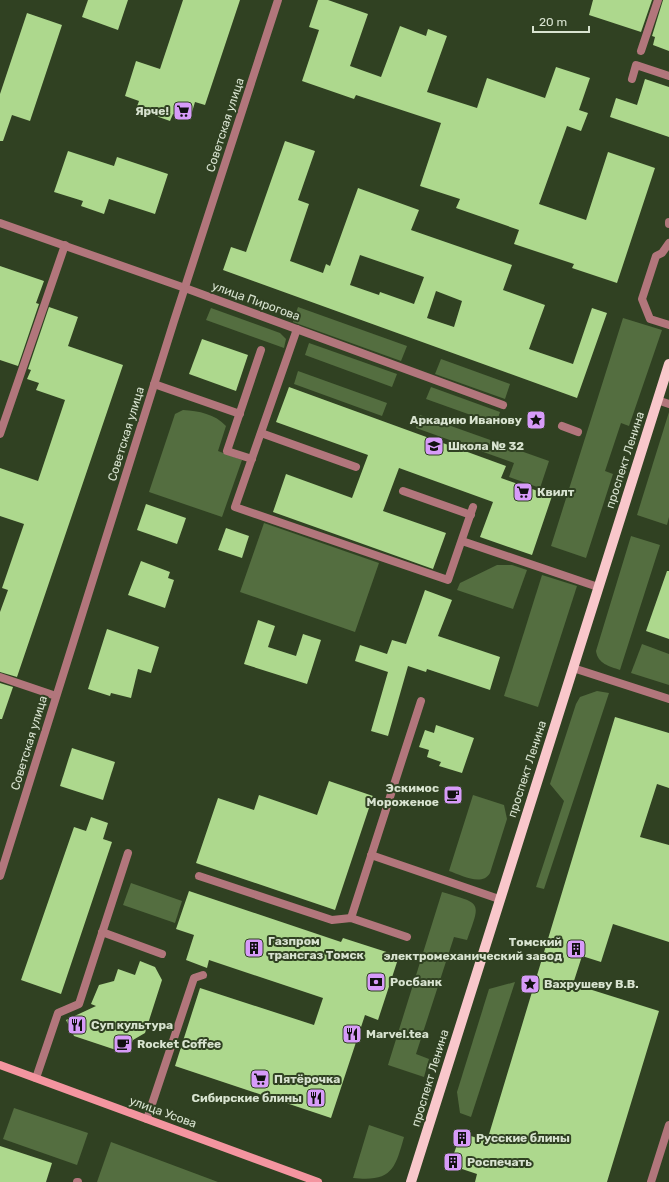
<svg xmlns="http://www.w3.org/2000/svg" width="669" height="1182" font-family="Rubik,sans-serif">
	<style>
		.green { fill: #546e40 }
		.building { fill: #add88d; fill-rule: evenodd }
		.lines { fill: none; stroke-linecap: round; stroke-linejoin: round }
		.service { stroke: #b2767c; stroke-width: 8 }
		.pedestrian { stroke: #b2767c; stroke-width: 8 }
		.minor { stroke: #b2767c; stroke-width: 8 }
		.tertiary { stroke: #b2767c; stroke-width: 8 }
		.secondary { stroke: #f495a0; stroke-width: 8 }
		.primary { stroke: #f9c7cb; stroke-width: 10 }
		.labels { text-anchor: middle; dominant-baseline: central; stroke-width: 4; stroke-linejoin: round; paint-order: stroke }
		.poi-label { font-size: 12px; font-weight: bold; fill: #d8e3d0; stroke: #304122; text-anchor: start }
		.street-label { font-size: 12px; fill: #d8e3d0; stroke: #304122 }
	</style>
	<rect width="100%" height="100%" fill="#304122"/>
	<g class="green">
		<path d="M298 307 407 346 401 361 293 322Z"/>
		<path d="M211 308 280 333 286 339 284 348 206 320Z"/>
		<path d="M623 318 662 330 629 426 621 423 605 471 613 474 586 558 551 546Z"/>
		<path d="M309 343 397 374 392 387 305 355Z"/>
		<path d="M441 359 510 384 505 399 435 374Z"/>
		<path d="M298 371 387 403 382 416 294 384Z"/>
		<path d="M431 387 500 412 496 424 426 399Z"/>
		<path d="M183 410C199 411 215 414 226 426L218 451 242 460 222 517 149 492 175 414Z"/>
		<path d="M669 412V517L667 525 637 515Z"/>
		<path d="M420 415 549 461 540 488 509 477 514 463 416 428Z"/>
		<path d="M264 523 379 563 355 632 240 592Z"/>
		<path d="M631 536 660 545 620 670C609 666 598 664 596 651Z"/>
		<path d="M497 565H512L527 570 513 609 457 590 460 583Z"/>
		<path d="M542 575 577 586 538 707 504 696Z"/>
		<path d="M642 644 669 654V685L631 673Z"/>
		<path d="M597 691 609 693 544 889 536 887 564 801 550 784 576 704 580 697Z"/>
		<path d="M473 795 504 805 507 819 490 873C482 887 461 875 449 871Z"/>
		<path d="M131 883 182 901 175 923 123 905Z"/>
		<path d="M442 892C482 904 481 901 467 940L454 937 416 1054 429 1059 424 1077 388 1065Z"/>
		<path d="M515 982 471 1117 460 1113 457 1092 489 989Z"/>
		<path d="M14 1108 88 1133 77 1165 3 1139Z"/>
		<path d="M369 1125 404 1137C395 1169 392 1182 353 1178Z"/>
		<path d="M111 1142 218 1182H97Z"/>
	</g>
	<g class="building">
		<path d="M88 0H128L118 30 82 17Z"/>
		<path d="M183 0H240L205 105 195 102 190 119 173 114 170 121 136 109 139 101 125 96 136 61 160 69Z"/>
		<path d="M318 0H328L368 14 350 66 381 77 400 26 426 36 428 29 447 36 427 92 477 108 487 78 545 98 556 67 590 78 579 110 588 113 581 131 567 126 539 204 586 220 608 152 655 168 617 283 572 268 574 264 514 244 519 230 456 208 460 199 420 186 441 123 356 95 354 99 302 81 319 30 309 27Z"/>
		<path d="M593 0H652L641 32 589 15Z"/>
		<path d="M663 0H669V51L653 45 655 37 652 36Z"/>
		<path d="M27 13 62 25 30 121 12 115 3 141H0V94Z"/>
		<path d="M645 79 669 87V137L610 117 616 98 637 105Z"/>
		<path d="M285 141 315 151 298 200 309 204 290 261 323 273 326 264 330 266 358 188 419 210 411 230 512 265 503 290 545 305 529 349 573 364 592 308 607 313 577 398 223 270 231 247 246 252ZM360 255 424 277 414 304 380 292 379 295 350 285ZM436 291 462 301 454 327 427 318Z"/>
		<path d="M68 151 114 166 117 157 168 174 155 214 109 199 104 214 81 206 83 201 54 192Z"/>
		<path d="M0 266 44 281 36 303 39 304 18 366 0 360Z"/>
		<path d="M49 307 78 317 68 346 123 365 17 677 0 672V612L8 590 2 588 24 524 0 516V468L38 481 65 400 36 390 39 383 27 379 31 370 28 369Z"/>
		<path d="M202 339 248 355 236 391 189 374Z"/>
		<path d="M289 387 506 466 501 478 552 496 532 555 480 537 493 502 399 468 383 511 446 533 433 569 273 512 286 474 352 498 368 455 276 422Z"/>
		<path d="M146 504 186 518 177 544 137 530Z"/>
		<path d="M226 528 249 536 242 558 218 550Z"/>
		<path d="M141 561 170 572 168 578 174 580 165 608 128 595Z"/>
		<path d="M667 571H669V639L646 631Z"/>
		<path d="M425 590 452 600 438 636 500 657 490 690 427 669 426 672 408 666 388 736 371 731 388 672 355 661 360 645 387 654 392 640 406 644Z"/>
		<path d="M258 620 275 626 268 647 296 656 303 634 321 640 307 684 244 664Z"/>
		<path d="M107 629 159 647 151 673 138 669 131 698 111 693 110 696 88 689Z"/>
		<path d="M0 683 13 687 2 719H0Z"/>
		<path d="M615 717 669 733V788L657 784 640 837 669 845V942L613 924 601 962 582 956 573 984 659 1011 607 1182H475L477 1174 450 1165 461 1133 487 1141Z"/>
		<path d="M436 725 474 738 462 773 439 766 441 762 427 757 429 750 419 747 425 730 434 733Z"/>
		<path d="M72 748 115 762 103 800 60 786Z"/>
		<path d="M329 781 373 796 335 910 196 863 218 798 254 810 259 795 317 815Z"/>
		<path d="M91 817 108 823 103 839 112 842 61 994 21 980 74 827 86 831Z"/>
		<path d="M189 891 341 942 343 938 399 956 378 1020 365 1015 331 1118 175 1066 200 988 314 1025 323 998 209 960 207 968 186 960 194 935 176 929Z"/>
		<path d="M140 961 155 967 162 980 145 1033 133 1040 130 1048 122 1052 74 1036 66 1020 96 1006 91 1004 99 985 114 981 118 969 135 975Z"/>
		<path d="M0 1146 52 1163 46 1182H0Z"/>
	</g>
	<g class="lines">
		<g class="service">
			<path d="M641 51 658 0"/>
			<path d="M632 79 636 65 669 76"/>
			<path d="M669 222V224"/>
			<path d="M669 243 662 253 656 256 642 299 650 319 669 325"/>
			<path d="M297 329 235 507 448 580 473 507"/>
			<path d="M154 384 240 414"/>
			<path d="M657 400 669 404"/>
			<path d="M261 433 356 467"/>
			<path d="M0 434 65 245"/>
			<path d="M252 459 227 451 261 350"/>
			<path d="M403 491 471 515"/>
			<path d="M462 541 598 587"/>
			<path d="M0 677 56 696"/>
			<path d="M371 855 499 899"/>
			<path d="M199 876 332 920 351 918 407 937"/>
			<path d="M351 918 421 701"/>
			<path d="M102 932 162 954"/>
			<path d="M36 1078 58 1013 79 1004 128 853"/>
			<path d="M147 1119 194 978 203 975"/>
			<path d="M77 1182H78"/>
			<path d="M651 1182 669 1125"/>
		</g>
		<g class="pedestrian">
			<path d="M185 288 503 405"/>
			<path d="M562 426 578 432"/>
		</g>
		<path class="minor" d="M0 223 185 288"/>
		<g class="tertiary">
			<path d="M573 668 669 699"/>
			<path d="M0 876 174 321 278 0"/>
		</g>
		<path class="secondary" d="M0 1065 318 1182"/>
		<path class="primary" d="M411 1182 669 364"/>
	</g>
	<defs>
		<symbol id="supermarket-square" viewBox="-11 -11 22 22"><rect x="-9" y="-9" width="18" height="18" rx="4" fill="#d79bf9" stroke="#304122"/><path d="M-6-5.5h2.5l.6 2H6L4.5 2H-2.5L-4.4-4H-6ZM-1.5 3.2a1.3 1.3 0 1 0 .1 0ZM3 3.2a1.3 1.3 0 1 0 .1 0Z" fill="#111"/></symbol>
		<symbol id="sight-square" viewBox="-11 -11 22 22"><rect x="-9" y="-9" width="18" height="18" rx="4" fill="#d79bf9" stroke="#304122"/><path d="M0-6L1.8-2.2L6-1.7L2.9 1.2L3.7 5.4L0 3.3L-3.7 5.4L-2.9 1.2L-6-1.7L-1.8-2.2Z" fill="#111"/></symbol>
		<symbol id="school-square" viewBox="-11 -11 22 22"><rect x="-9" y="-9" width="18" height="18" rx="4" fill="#d79bf9" stroke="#304122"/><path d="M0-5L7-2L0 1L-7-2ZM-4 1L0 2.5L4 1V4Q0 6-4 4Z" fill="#111"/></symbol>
		<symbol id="cafe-square" viewBox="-11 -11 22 22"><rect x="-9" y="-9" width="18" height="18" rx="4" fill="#d79bf9" stroke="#304122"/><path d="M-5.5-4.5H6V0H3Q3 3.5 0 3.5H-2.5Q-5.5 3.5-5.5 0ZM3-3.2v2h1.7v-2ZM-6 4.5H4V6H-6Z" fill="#111"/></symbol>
		<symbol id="building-square" viewBox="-11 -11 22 22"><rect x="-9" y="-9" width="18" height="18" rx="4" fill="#d79bf9" stroke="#304122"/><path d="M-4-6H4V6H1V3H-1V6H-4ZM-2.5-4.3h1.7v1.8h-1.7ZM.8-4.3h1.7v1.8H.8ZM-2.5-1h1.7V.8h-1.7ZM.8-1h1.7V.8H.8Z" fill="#111"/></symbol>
		<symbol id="bank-square" viewBox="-11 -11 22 22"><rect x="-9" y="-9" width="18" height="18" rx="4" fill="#d79bf9" stroke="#304122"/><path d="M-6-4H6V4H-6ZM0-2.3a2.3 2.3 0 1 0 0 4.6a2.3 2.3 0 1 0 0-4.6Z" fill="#111"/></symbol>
		<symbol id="restaurant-square" viewBox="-11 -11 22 22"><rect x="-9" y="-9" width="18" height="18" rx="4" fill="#d79bf9" stroke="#304122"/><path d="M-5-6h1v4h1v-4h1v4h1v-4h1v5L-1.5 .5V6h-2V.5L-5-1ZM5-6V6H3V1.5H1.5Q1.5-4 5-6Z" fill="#111"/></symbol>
	</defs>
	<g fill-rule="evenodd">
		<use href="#supermarket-square" x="172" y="100" width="22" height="22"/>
		<use href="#sight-square" x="525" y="409" width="22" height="22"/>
		<use href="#school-square" x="423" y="435" width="22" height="22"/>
		<use href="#supermarket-square" x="512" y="481" width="22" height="22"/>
		<use href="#cafe-square" x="442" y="784" width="22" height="22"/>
		<use href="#building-square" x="243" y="937" width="22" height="22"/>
		<use href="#building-square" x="565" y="938" width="22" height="22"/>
		<use href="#bank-square" x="365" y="971" width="22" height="22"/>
		<use href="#sight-square" x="519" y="973" width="22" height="22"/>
		<use href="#restaurant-square" x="66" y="1014" width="22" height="22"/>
		<use href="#restaurant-square" x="341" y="1023" width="22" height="22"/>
		<use href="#cafe-square" x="112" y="1033" width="22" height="22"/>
		<use href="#supermarket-square" x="249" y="1068" width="22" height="22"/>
		<use href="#restaurant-square" x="305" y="1087" width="22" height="22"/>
		<use href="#building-square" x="451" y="1127" width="22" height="22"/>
		<use href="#building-square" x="442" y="1151" width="22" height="22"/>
	</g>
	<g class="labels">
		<g class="poi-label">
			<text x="169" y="111" text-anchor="end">Ярче!</text>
			<text x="522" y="420" text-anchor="end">Аркадию Иванову</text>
			<text x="448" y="446">Школа № 32</text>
			<text x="537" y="492">Квилт</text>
			<text x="439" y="788" text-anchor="end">Эскимос<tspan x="439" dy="14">Мороженое</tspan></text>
			<text x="268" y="941">Газпром<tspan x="268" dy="14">трансгаз Томск</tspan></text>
			<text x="562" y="942" text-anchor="end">Томский<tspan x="562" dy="14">электромеханический завод</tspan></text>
			<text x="390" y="982">Росбанк</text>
			<text x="544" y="984">Вахрушеву В.В.</text>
			<text x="91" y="1025">Суп культура</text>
			<text x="366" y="1034">Marvel.tea</text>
			<text x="137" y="1044">Rocket Coffee</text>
			<text x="274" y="1079">Пятёрочка</text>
			<text x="302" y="1098" text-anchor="end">Сибирские блины</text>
			<text x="476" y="1138">Русские блины</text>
			<text x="467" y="1162">Роспечать</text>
		</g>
		<g class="street-label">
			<text transform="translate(225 125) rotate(-72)">Советская улица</text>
			<text transform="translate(256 301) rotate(20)">улица Пирогова</text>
			<text transform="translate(126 434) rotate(-73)">Советская улица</text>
			<text transform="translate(625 460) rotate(-72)">проспект Ленина</text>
			<text transform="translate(29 743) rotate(-73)">Советская улица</text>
			<text transform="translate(527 769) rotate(-72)">проспект Ленина</text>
			<text transform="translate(430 1078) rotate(-73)">проспект Ленина</text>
			<text transform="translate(163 1112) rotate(20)">улица Усова</text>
		</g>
	</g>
	<path d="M533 26v6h56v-6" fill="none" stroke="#d8e3d0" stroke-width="2"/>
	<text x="539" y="26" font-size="12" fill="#d8e3d0" stroke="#304122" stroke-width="3" paint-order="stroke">20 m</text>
</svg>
